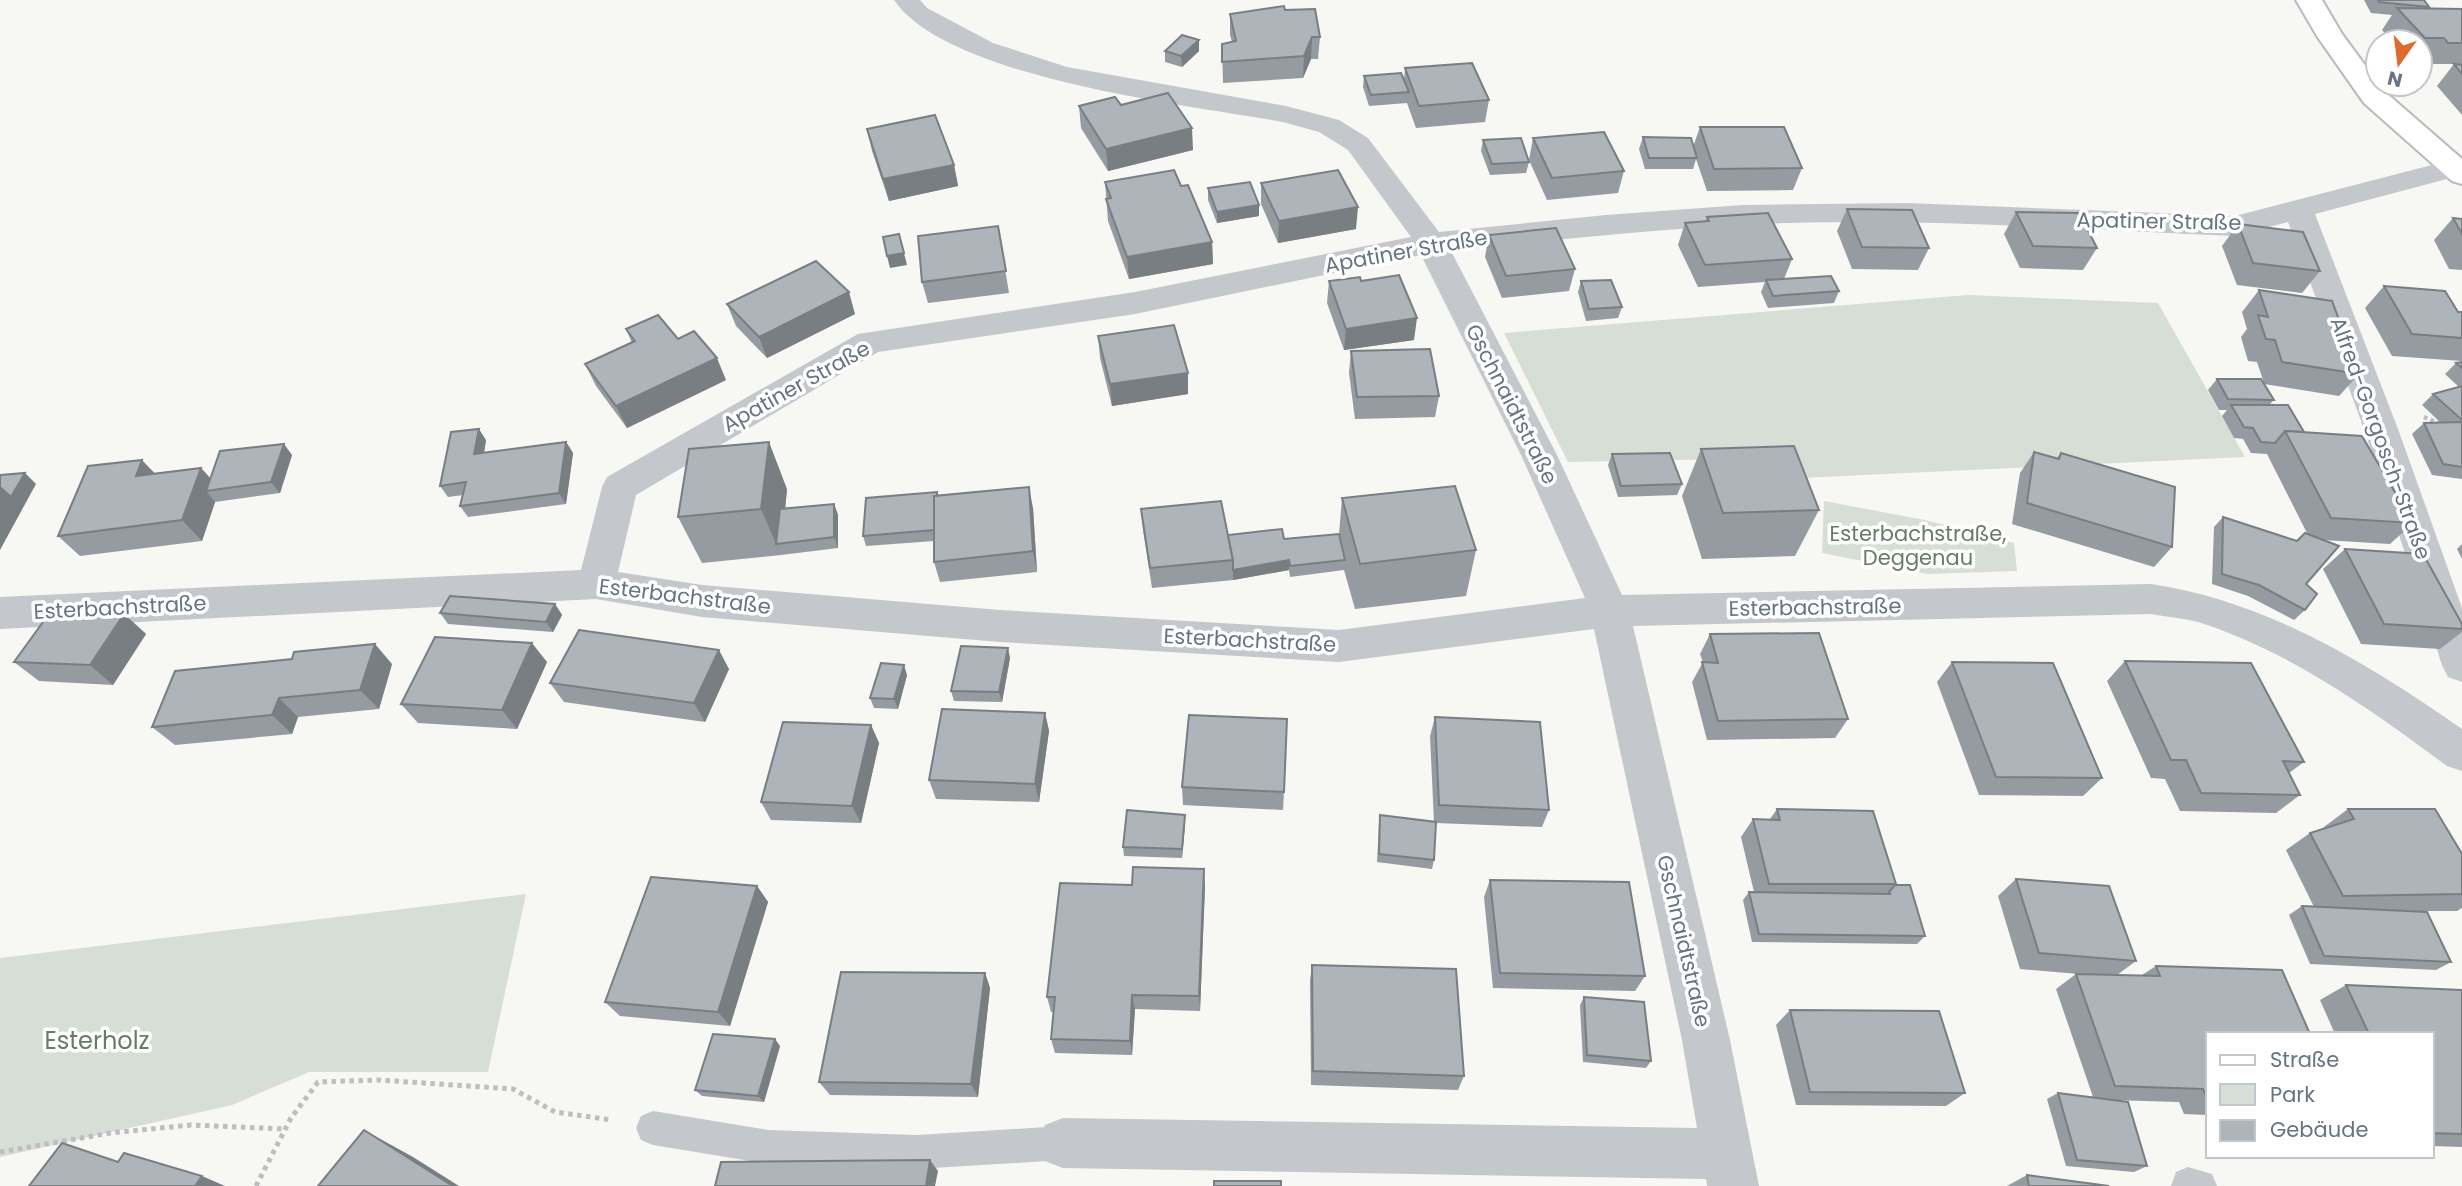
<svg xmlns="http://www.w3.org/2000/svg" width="2462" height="1186" font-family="Poppins,sans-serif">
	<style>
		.green { fill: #d7ded5 }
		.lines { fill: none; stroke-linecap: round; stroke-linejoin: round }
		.secondary-casing { stroke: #b6bbc0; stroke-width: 4 }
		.path-far1 { stroke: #bcbec0; stroke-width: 4.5; stroke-dasharray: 3.5 3.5; stroke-linecap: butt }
		.path { stroke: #bcbec0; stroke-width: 5; stroke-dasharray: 4.5 4.5; stroke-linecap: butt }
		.lane { fill: #c4c7cb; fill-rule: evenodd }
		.street { fill: #c4c7cb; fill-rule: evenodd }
		.secondary { fill: #fff; fill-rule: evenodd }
		.wall { fill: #959ba0 }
		.shaded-wall { fill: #797e82 }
		.building { fill: #adb4ba; stroke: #797e82; stroke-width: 2 }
		.labels { text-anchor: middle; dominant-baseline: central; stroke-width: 7; stroke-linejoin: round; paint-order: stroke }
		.street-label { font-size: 21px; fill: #667484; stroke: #fff }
		.park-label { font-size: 21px; fill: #677c65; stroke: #fff }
		.near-park-label { font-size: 24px; fill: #677c65; stroke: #fff }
	</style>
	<rect width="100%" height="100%" fill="#f7f7f4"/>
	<g class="green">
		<path d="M1968 295 2158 303 2245 457 1800 478 1786 458 1568 462 1504 333Z"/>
		<path d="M1824 501 1925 520 2014 543 2017 571 1928 574 1822 553Z"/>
		<path d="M526 894 488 1072H309L232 1105 0 1157V958Z"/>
	</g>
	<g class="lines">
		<defs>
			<path id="secondary" d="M2296 0H2322L2342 34 2384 91 2462 159V184L2452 181 2364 103 2317 36Z"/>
		</defs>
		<use href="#secondary" class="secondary-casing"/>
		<path class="path-far1" d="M2424 417 2441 424"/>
		<g class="path">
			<path d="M0 1152 110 1133 191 1125 285 1129"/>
			<path d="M256 1186 291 1118 318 1082 379 1080 513 1089 555 1112 612 1120"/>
		</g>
		<g class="lane">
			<path d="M653 1111 768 1130 917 1135 1063 1126 1075 1131 1080 1143 1075 1155 1063 1160 917 1169 768 1164 653 1145 641 1140 636 1128 641 1116Z"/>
			<path d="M2188 1167 2212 1174 2217 1186H2171L2176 1172Z"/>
		</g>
		<path class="street" d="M894 0H920L927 8 993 43 1067 67 1286 106 1339 120 1368 138 1439 232 1606 215 1743 205 1907 203 2235 216 2455 159 2462 161V175L2315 214 2398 429 2462 608V682L2448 677 2442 665 2364 429 2288 222 2235 236C2071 229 1906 216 1741 225 1644 230 1547 241 1451 251L1557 455 1622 595 2151 584C2266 601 2368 663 2462 729V771L2447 766C2371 710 2290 651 2198 622 2183 618 2167 617 2151 614L1633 626 1730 1040 1759 1186H1707L1706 1179 1063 1168 1045 1161 1038 1143 1045 1125 1063 1118 1697 1128 1682 1040 1594 629 1339 662 1000 642 702 617 596 599 0 629V597L581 570 602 487 607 477 858 334 1135 292 1411 237 1348 150 1319 132 1283 122C1189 105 948 79 894 0ZM1421 255 1521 455 1585 598 1339 630 1000 610 702 585 618 572 636 495 878 352 1135 314Z"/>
		<use href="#secondary" class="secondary"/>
	</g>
	<g class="wall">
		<path d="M2364 0H2424L2429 7 2427 9H2462V64H2432L2427 60H2420V42H2393L2382 30 2392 15 2371 13Z"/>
		<path d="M1285 10 1320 37 1318 59H1311L1303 78 1223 83 1222 44 1232 42 1230 35V14Z"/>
		<path d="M1165 51H1199L1182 67 1165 62Z"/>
		<path d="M2454 64 2462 65V115L2437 86Z"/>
		<path d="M1405 68 1489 100 1485 122 1416 128 1407 103 1369 106 1363 87 1364 76 1404 79Z"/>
		<path d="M1121 105 1193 150 1108 171 1081 128 1079 106Z"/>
		<path d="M1700 127 1802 168 1793 190 1707 191 1696 159 1693 169H1645L1639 149 1643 137 1693 147Z"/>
		<path d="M867 129 954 165 958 186 889 201 872 151Z"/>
		<path d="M1533 138 1624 171 1618 193 1547 200 1529 160Z"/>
		<path d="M1483 140 1529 162 1526 173 1490 175 1481 151Z"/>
		<path d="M1105 182 1181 186 1212 242 1213 264 1129 279 1108 221Z"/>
		<path d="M1261 183 1356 229 1278 243 1261 204Z"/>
		<path d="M1208 188 1259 216 1217 223 1208 200Z"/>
		<path d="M1847 209 1929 248 1918 270 1852 269 1837 231Z"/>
		<path d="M2016 212 2097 248 2083 270 2020 268 2004 234Z"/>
		<path d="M1707 217 1792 259 1784 279 1839 291 1834 303 1768 308 1761 292 1765 282 1698 287 1678 245 1685 223 1705 222Z"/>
		<path d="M2453 218 2462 219V270L2449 269 2434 240Z"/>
		<path d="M2238 224 2320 271 2302 293 2237 285 2222 246Z"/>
		<path d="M998 226 1009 293 928 303 922 282Z"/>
		<path d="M1489 235 1575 269 1569 291 1502 298 1485 257Z"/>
		<path d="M1329 281 1414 340 1344 350 1327 303Z"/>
		<path d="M1581 281 1622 307 1618 318 1586 321 1578 292Z"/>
		<path d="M2384 286 2458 312H2462V361L2392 356 2365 308Z"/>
		<path d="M2259 290 2359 374 2339 396 2264 384 2274 400 2269 405 2304 432 2413 523 2390 544 2323 540 2306 584 2305 610 2294 620 2248 596 2212 584 2214 527 2223 517 2297 541 2307 533 2267 454 2251 453 2243 439 2234 438 2222 416 2227 410H2219L2208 390 2217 379 2264 383 2257 362 2248 361 2241 337 2247 329 2242 312Z"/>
		<path d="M727 304 855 314 767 358 736 326Z"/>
		<path d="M626 329 726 380 627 428 596 386 585 364 632 343Z"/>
		<path d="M1098 336 1188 394 1112 406 1100 358Z"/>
		<path d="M1351 351 1439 396 1435 417 1355 419 1349 373Z"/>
		<path d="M2462 362V479L2432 475 2412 434 2424 423H2441L2422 405 2433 394 2459 387 2445 374 2456 363Z"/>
		<path d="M486 440 484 453 566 442 573 453 566 504 468 517 460 506 463 495 448 497 440 486Z"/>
		<path d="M1701 449 1819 510 1795 556 1702 559 1682 496Z"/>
		<path d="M2034 452 2057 458 2061 453 2172 547 2154 567 2012 524 2020 473Z"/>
		<path d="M1612 454 1682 484 1677 495 1618 497 1608 465Z"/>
		<path d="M292 455 280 493 215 502 202 541 80 556 58 536 155 473 201 468 210 478Z"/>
		<path d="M787 489 785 508 834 504 838 515V548L781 555 702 563 678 517Z"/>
		<path d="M938 496 1033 508 1037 572 940 582 934 562V541L866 546 863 536Z"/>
		<path d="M1342 498 1476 550 1466 596 1355 609 1344 570 1290 577 1289 570 1233 580 1152 588 1143 530 1141 509 1228 535 1284 539 1339 534Z"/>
		<path d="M2462 544V559L2457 549Z"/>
		<path d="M2345 549 2462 624V632L2440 649 2361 644 2323 569Z"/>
		<path d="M555 604 562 615 553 632 448 624 440 613Z"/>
		<path d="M124 614 146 634 113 685 39 681 14 662Z"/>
		<path d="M1710 634 1848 719 1835 738 1707 740 1692 682 1703 662 1700 654Z"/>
		<path d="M1010 658 1002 702 954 701 951 691Z"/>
		<path d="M2125 661 2304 762 2289 773 2300 795 2276 813 2180 811 2165 779 2151 778 2107 681Z"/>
		<path d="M547 662 517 729 418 723 401 704Z"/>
		<path d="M1952 662 2102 778 2083 796 1979 795 1937 682Z"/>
		<path d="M392 664 379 709 298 717 292 734 175 745 152 727Z"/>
		<path d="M729 669 705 722 564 702 550 683Z"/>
		<path d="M907 675 898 709 874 708 870 698Z"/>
		<path d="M1045 713 1049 731 1039 802 936 799 929 780Z"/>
		<path d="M1435 717 1549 810 1542 827 1436 823 1434 860 1432 869 1377 862 1379 824 1380 815 1434 822 1430 736Z"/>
		<path d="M871 725 879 743 861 823 771 820 761 802Z"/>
		<path d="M1182 787 1284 792 1283 810 1183 805Z"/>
		<path d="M1777 809 1896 884 1925 936 1917 944 1752 942 1743 900 1749 892H1754L1741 837 1753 819H1770Z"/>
		<path d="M2348 809 2462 854V908L2457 911H2416L2451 962 2436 970 2310 964 2289 915 2302 906 2314 907 2286 850 2310 833 2324 828V827Z"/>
		<path d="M1185 824 1182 858 1124 856 1123 847Z"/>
		<path d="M2016 879 2136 961 2117 975H2142L2156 966 2208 1034V1115L2184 1114 2179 1102 2111 1100 2147 1166 2134 1172 2066 1166 2047 1099 2058 1093 2093 1097 2056 989 2076 974H2079L2020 969 1998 896Z"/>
		<path d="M1490 880 1645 976 1635 991 1493 988 1484 897Z"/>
		<path d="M1132 885 1205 886 1200 1011 1135 1009 1132 1055 1055 1053 1051 1039 1054 1012H1051L1047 997Z"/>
		<path d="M757 886 768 902 730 1026 620 1016 605 1002Z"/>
		<path d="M1312 965 1464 1076 1458 1090 1311 1085 1310 980Z"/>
		<path d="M985 973 990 988 978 1097 830 1095 819 1082Z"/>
		<path d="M2346 985 2462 990V1147L2432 1146V1034H2335L2320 1000Z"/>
		<path d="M1584 997 1651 1061 1646 1068 1583 1062 1580 1005Z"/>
		<path d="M1790 1010 1965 1093 1946 1106 1796 1105 1776 1025Z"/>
		<path d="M780 1046 764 1102 702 1096 695 1090Z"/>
		<path d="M2027 1175 2109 1186H2007Z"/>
	</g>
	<g class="shaded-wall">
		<path d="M1312 37 1311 59 1303 78 1304 56Z"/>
		<path d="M1199 40V51L1182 67 1181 56Z"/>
		<path d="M1192 128 1193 150 1108 171 1106 149Z"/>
		<path d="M954 165 958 186 889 201 883 179Z"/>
		<path d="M1259 205V216L1217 223V212Z"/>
		<path d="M1358 207 1356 229 1278 243 1279 221Z"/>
		<path d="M1212 242 1213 264 1129 279 1127 257Z"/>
		<path d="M904 253 907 265 890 268 887 256Z"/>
		<path d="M849 292 855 314 767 358 759 337Z"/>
		<path d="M1417 318 1414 340 1344 350 1346 329Z"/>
		<path d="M717 358 726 380 627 428 616 406Z"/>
		<path d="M1188 373V394L1112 406 1110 384Z"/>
		<path d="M479 429 486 440 482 465 474 454Z"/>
		<path d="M566 442 573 453 566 504 559 493Z"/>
		<path d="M769 442 787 489 782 544H776L781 555 761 509Z"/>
		<path d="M284 444 292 455 280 493 271 482Z"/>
		<path d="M142 460 162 481 136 476Z"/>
		<path d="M201 468 220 489 206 491 215 502 202 541 182 520Z"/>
		<path d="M25 473 36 484 0 550V487Z"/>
		<path d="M1029 487 1033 508 1037 572 1033 551Z"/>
		<path d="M834 504 838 515V548L834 537Z"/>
		<path d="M1289 560V570L1233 580V570Z"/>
		<path d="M555 604 562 615 553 632 546 622Z"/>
		<path d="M124 614 146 634 113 685 90 665Z"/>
		<path d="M532 643 547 662 517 729 502 710Z"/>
		<path d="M375 644 392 664 379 709 360 690Z"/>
		<path d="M1008 648 1010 658 1002 702 999 692Z"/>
		<path d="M719 650 729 669 705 722 694 703Z"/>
		<path d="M904 665 907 675 898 709 894 699Z"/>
		<path d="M279 698 298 717 292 734 272 715Z"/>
		<path d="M1045 713 1049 731 1039 802 1035 784Z"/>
		<path d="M871 725 879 743 861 823 852 806Z"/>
		<path d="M1185 815V824L1182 858V849Z"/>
		<path d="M1204 869 1205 886 1200 1011 1199 996Z"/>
		<path d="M757 886 768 902 730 1026 718 1012Z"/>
		<path d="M985 973 990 988 978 1097 971 1084Z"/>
		<path d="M1132 995 1135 1009 1132 1055 1130 1041Z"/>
		<path d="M775 1039 780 1046 764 1102 758 1096Z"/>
		<path d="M364 1130 413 1157 459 1186H453Z"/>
		<path d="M930 1160 938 1171 935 1186H926Z"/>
		<path d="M202 1176 225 1186H195Z"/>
	</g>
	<g class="building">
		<path d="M2378 0H2424L2429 7 2379 2Z"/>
		<path d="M1284 6 1285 10 1315 9 1320 37H1312L1304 56 1222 62V44L1236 41 1230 14Z"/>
		<path d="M2397 8 2462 9V43H2448L2444 38H2425Z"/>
		<path d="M1182 35 1199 40 1181 56 1165 51Z"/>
		<path d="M1472 63 1489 100 1419 106 1405 68Z"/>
		<path d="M2454 64 2462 65V74Z"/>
		<path d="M1401 73 1409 92 1371 95 1364 76Z"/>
		<path d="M1168 93 1192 128 1106 149 1079 106 1115 97 1121 105Z"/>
		<path d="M935 115 954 165 883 179 867 129Z"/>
		<path d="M1700 127H1784L1802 168 1714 169Z"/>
		<path d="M1604 132 1624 171 1552 178 1533 138Z"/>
		<path d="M1643 137 1691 138 1697 158H1649Z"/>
		<path d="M1521 138 1529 162 1492 164 1483 140Z"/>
		<path d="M1174 170 1181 186 1188 185 1212 242 1127 257 1106 199 1111 198 1105 182Z"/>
		<path d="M1338 170 1358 207 1279 221 1261 183Z"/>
		<path d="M1250 182 1259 205 1217 212 1208 188Z"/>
		<path d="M1847 209 1912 210 1929 248 1862 247Z"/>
		<path d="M2016 212 2079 213 2097 248 2033 246Z"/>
		<path d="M1768 213 1792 259 1705 265 1685 223 1709 221 1707 217Z"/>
		<path d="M2453 218 2462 219V234Z"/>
		<path d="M2238 224 2303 232 2320 271 2253 263Z"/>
		<path d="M998 226 1006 271 922 282 918 236Z"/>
		<path d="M1556 228 1575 269 1506 276 1489 235Z"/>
		<path d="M899 234 904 253 887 256 883 237Z"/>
		<path d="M816 261 849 292 759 337 727 304Z"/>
		<path d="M1399 275 1417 318 1346 329 1329 281 1360 277 1361 281Z"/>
		<path d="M1831 276 1839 291 1773 296 1766 280Z"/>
		<path d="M1611 280 1622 307 1589 309 1581 281Z"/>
		<path d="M2384 286 2445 291 2458 312H2462V338L2412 334Z"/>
		<path d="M2259 290 2332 301 2359 374 2282 362 2275 340 2266 339 2258 315 2268 317Z"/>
		<path d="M658 315 678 339 694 331 717 358 616 406 585 364 635 341 626 329Z"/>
		<path d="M1174 325 1188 373 1110 384 1098 336Z"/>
		<path d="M1430 349 1439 396 1357 397 1351 351Z"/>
		<path d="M2462 362V368L2456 363Z"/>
		<path d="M2217 379H2261L2274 400 2228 399Z"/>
		<path d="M2462 386V420L2433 394Z"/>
		<path d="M2231 405H2288L2304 432 2285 431 2275 443 2261 442 2253 428 2244 427Z"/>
		<path d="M2462 422V467L2443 464 2424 423Z"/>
		<path d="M479 429 474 454 566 442 559 493 460 506 466 482 440 486 451 432Z"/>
		<path d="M2285 431 2362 436 2413 523 2331 518Z"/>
		<path d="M769 442 761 509 678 517 689 449Z"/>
		<path d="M284 444 271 482 206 491 220 451Z"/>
		<path d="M1794 446 1819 510 1723 513 1701 449Z"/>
		<path d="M2034 452 2059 459 2061 453 2175 487 2172 547 2027 503Z"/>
		<path d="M1670 453 1682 484 1621 486 1612 454Z"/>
		<path d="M142 460 136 476 201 468 182 520 58 536 88 466Z"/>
		<path d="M25 473 11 497 0 487V475Z"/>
		<path d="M1455 486 1476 550 1360 564 1342 498Z"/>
		<path d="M1029 487 1033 551 934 562V496Z"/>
		<path d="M937 492V496H934V530L863 536 866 498Z"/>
		<path d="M1221 501 1233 560 1150 568 1141 509Z"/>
		<path d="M834 504V537L776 544 780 509Z"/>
		<path d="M2223 517 2297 541 2305 533 2339 546 2306 584 2317 594 2305 610 2259 585 2222 574Z"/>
		<path d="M1282 529 1284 539 1339 534 1345 560 1290 566 1289 560 1233 570V560L1228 535Z"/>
		<path d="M2345 549 2423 554 2462 624V629L2384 624Z"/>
		<path d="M450 596 555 604 546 622 440 613Z"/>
		<path d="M51 611 124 614 90 665 14 662Z"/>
		<path d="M579 630 719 650 694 703 550 683Z"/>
		<path d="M1819 633 1848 719 1718 721 1702 662 1718 663 1710 634Z"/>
		<path d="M435 637 532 643 502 710 401 704Z"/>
		<path d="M375 644 360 690 279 698 272 715 152 727 175 671 292 659 294 652Z"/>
		<path d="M961 646 1008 648 999 692 951 691Z"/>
		<path d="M2125 661 2251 663 2304 762 2283 761 2300 795 2201 793 2186 760H2171Z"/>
		<path d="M1952 662 2053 663 2102 778 1996 777Z"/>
		<path d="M881 663 904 665 894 699 870 698Z"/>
		<path d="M942 709 1045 713 1035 784 929 780Z"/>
		<path d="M1189 715 1287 719 1284 792 1182 787Z"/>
		<path d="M1435 717 1540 722 1549 810 1439 805Z"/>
		<path d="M783 722 871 725 852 806 761 802Z"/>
		<path d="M1777 809 1873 811 1896 884H1769L1753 819 1780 820Z"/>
		<path d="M2348 809H2435L2462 854V894L2343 896 2310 833 2354 819Z"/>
		<path d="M1127 810 1185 815 1182 849 1123 847Z"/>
		<path d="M1380 815 1436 822 1434 860 1379 854Z"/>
		<path d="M1133 867 1204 869 1199 996 1132 995 1130 1041 1051 1039 1055 997H1047L1060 883 1132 885Z"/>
		<path d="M651 877 757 886 718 1012 605 1002Z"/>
		<path d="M2016 879 2109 886 2136 961 2039 953Z"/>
		<path d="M1490 880 1629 882 1645 976 1500 973Z"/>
		<path d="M1895 885H1910L1925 936 1759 934 1749 892 1890 894 1889 892Z"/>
		<path d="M2302 906 2427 912 2451 962 2324 956Z"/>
		<path d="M1312 965 1456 969 1464 1076 1313 1071Z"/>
		<path d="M2156 966 2282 970 2310 1034H2208V1100L2203 1089 2115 1086 2076 974 2160 976Z"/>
		<path d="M841 972 985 973 971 1084 819 1082Z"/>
		<path d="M2346 985 2462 990V1134L2432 1133V1034H2369Z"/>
		<path d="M1584 997 1644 1002 1651 1061 1587 1055Z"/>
		<path d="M1790 1010 1939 1011 1965 1093 1810 1092Z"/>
		<path d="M713 1034 775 1039 758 1096 695 1090Z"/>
		<path d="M2058 1093 2128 1102 2147 1166 2077 1160Z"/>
		<path d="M364 1130 453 1186H318Z"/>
		<path d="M62 1143 118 1162 124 1153 202 1176 195 1186H29Z"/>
		<path d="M930 1160 926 1186H715L721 1162Z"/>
		<path d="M2027 1175 2109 1186H2029Z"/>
		<rect x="1214" y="1181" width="67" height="5"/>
	</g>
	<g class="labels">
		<g class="street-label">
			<text transform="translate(2159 221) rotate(1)">Apatiner Straße</text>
			<text transform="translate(1406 251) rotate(-10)">Apatiner Straße</text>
			<text transform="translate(796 386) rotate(-29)">Apatiner Straße</text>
			<text transform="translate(1512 404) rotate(63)">Gschnaidtstraße</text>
			<text transform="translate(2381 438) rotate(70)">Alfred-Gorgosch-Straße</text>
			<text transform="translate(685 596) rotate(7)">Esterbachstraße</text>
			<text transform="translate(120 607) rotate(-3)">Esterbachstraße</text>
			<text transform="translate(1815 607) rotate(-1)">Esterbachstraße</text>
			<text transform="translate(1250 640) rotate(3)">Esterbachstraße</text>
			<text transform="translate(1684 941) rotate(77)">Gschnaidtstraße</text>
		</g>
		<g class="park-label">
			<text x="1918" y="533">Esterbachstraße,<tspan x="1918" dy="24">Deggenau</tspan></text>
		</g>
		<g class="near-park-label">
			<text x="97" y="1040">Esterholz</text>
		</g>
	</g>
	<rect x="2206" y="1032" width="228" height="126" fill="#ffffff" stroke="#c2c7ce" stroke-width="2"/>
	<rect x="2220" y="1055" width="35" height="10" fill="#ffffff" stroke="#c2c7ce" stroke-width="2"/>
	<text x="2270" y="1067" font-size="21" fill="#667484">Straße</text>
	<rect x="2220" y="1084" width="35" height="21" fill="#d7ded5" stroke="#c2c7ce" stroke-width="2"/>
	<text x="2270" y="1102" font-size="21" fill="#667484">Park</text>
	<rect x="2220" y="1120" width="35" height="21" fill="#adb4ba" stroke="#c2c7ce" stroke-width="2"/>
	<text x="2270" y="1137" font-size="21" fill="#667484">Gebäude</text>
	<g transform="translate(2399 63) rotate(194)"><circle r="33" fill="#ffffff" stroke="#c2c7ce" stroke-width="2"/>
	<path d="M0-5L12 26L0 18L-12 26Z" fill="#e06a2b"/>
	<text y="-10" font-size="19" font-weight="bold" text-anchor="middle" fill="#667484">N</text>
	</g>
</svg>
